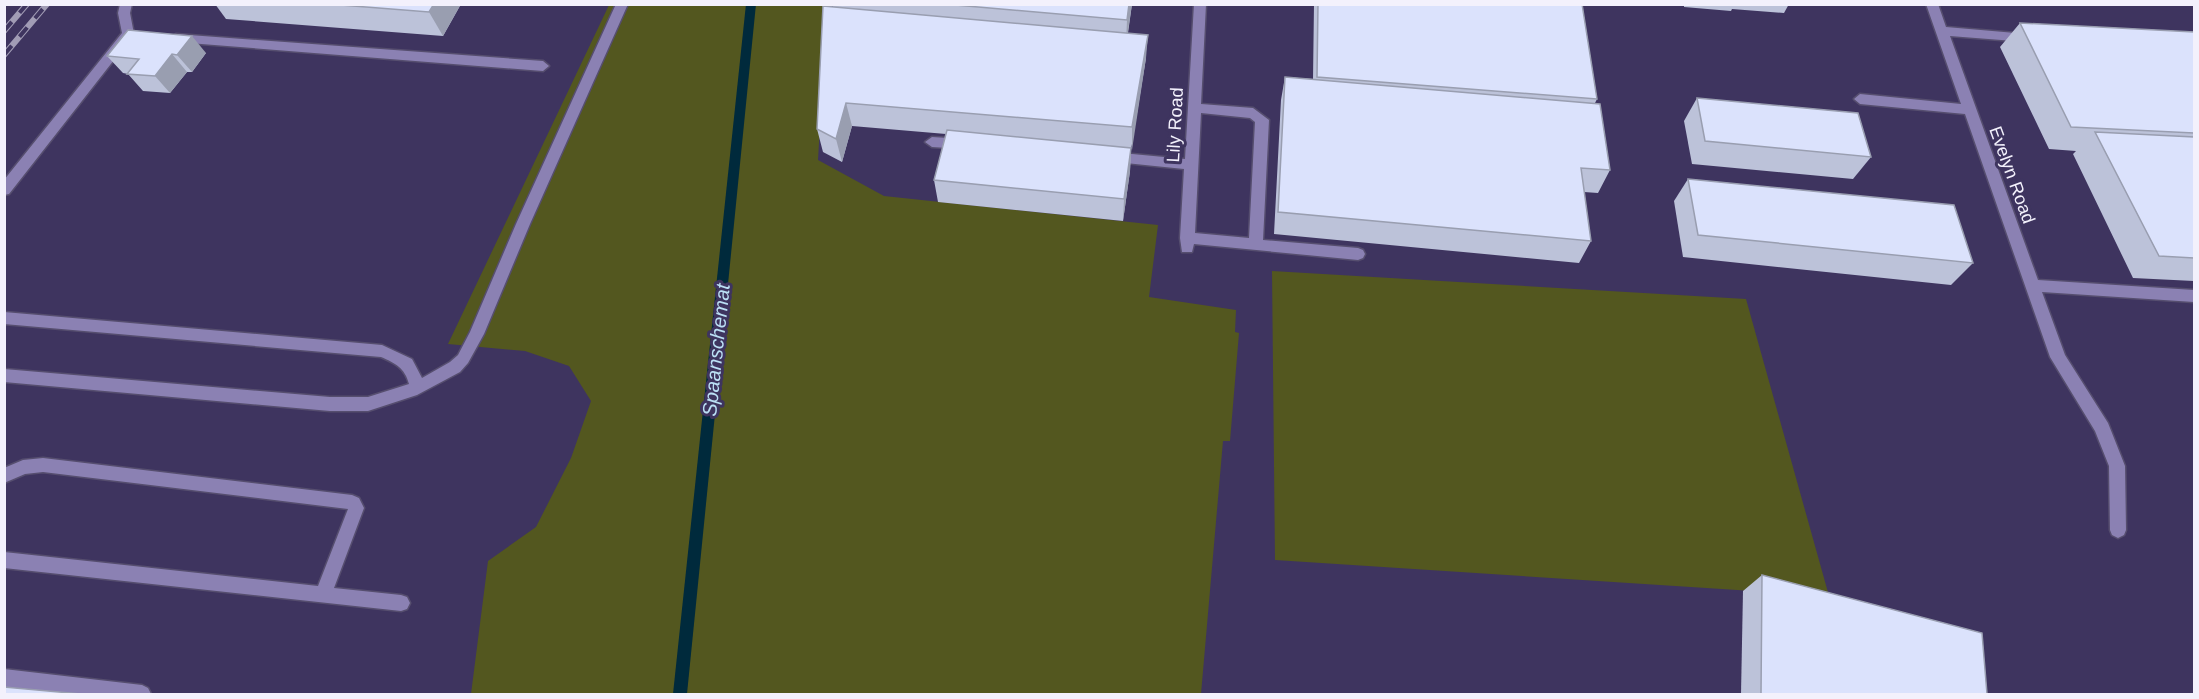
<svg xmlns="http://www.w3.org/2000/svg" width="2199" height="699" font-family="Helvetica,sans-serif">
	<style>
		.green { fill: #53571f }
		.lines { fill: none; stroke-linecap: round; stroke-linejoin: round }
		.stream { fill: #002a3c; fill-rule: evenodd }
		.lane-casing { stroke: #564e6f; stroke-width: 3 }
		.lane { fill: #8b81b3; fill-rule: evenodd }
		.rail-casing { stroke: #a19cb5; stroke-width: 6 }
		.rail { stroke: #3e345f; stroke-width: 4; stroke-dasharray: 12; stroke-linecap: butt }
		.wall { fill: #bcc2d9 }
		.shaded-wall { fill: #999eb0 }
		.building { fill: #dbe2fc; stroke: #999eb0; stroke-width: 1.5 }
		.labels { text-anchor: middle; dominant-baseline: central; stroke-width: 6; stroke-linejoin: round; paint-order: stroke }
		.street-label { font-size: 18px; fill: #f3f1fc; stroke: #3e345f }
		.water-label { font-size: 20px; font-style: italic; fill: #bbe0f5; stroke: #3e345f }
	</style>
	<rect width="100%" height="100%" fill="#3e345f"/>
	<g class="green">
		<path d="M609 5H827L818 160 884 196 1158 225 1149 297 1236 310 1235 332 1239 333 1230 441H1223L1201 694H471L488 561 536 527 571 458 591 401 569 366 525 351 448 344Z"/>
		<path d="M1272 271 1746 299 1829 596 1275 560Z"/>
	</g>
	<g class="lines">
		<path class="stream" d="M746 4H756L687 694H673Z"/>
		<defs>
			<g id="lane">
				<path d="M120 4H132L130 13 134 34 132 37 9 194 4 195V180L122 33 118 13Z"/>
				<path d="M616 4H628L530 224 484 334 468 363 460 372 417 395 368 411H330L4 382V369L330 397H368L409 384C405 368 395 363 381 357L4 324V312L382 345 412 359 422 378 450 362 458 355 470 332 516 224Z"/>
				<path d="M1194 4H1206L1201 104 1253 108 1269 120 1263 240 1358 248 1363 250 1365 254 1363 258 1358 260 1194 244 1192 252H1182L1180 238 1184 169 1106 161 1104 157 1106 153 1111 152 1185 159ZM1201 113 1250 118 1255 122 1249 238 1195 233Z"/>
				<path d="M1926 4H1938L1946 27 2027 34 2033 38 2027 42 1950 36 2038 280 2194 290V302L2042 292 2065 355 2108 423 2125 466 2126 530 2124 535 2118 538 2112 535 2110 530 2109 466 2095 431 2050 357 1965 114 1860 104 1854 99 1860 94 1961 104Z"/>
				<path d="M176 34 543 61 549 66 543 71 176 42 170 38Z"/>
				<path d="M932 137 964 139 971 144 964 149 932 147 925 142Z"/>
				<path d="M43 458 352 495 359 498 364 508 334 588 401 595 407 597 410 603 407 609 401 611 4 568V552L318 586 348 509 43 472 25 474 4 483V468L23 460Z"/>
				<path d="M4 669 142 685 148 688 151 694H71L4 687Z"/>
			</g>
		</defs>
		<use href="#lane" class="lane-casing"/>
		<use href="#lane" class="lane"/>
		<defs>
			<g id="rail">
				<path d="M4 31 27 4"/>
				<path d="M4 55 47 4"/>
			</g>
		</defs>
		<use href="#rail" class="rail-casing"/>
		<use href="#rail" class="rail"/>
	</g>
	<g class="wall">
		<path d="M215 4H461L443 36 226 19Z"/>
		<path d="M833 4H1132L1128 33 1146 58 1131 150 1130 171 1123 221 938 202 934 180 946 134 852 126 842 162 823 152 817 129 833 7Z"/>
		<path d="M1314 4H1582L1597 99 1595 103 1610 170 1598 193 1584 192 1591 241 1579 263 1274 234 1281 100 1285 77 1313 79Z"/>
		<path d="M1684 4H1789L1784 13 1732 9 1731 11 1684 7Z"/>
		<path d="M2020 23 2194 32V281L2133 278 2073 154 2076 151 2049 149 2000 47Z"/>
		<path d="M206 53 192 72H187L170 93 143 91 128 74 123 73 107 56Z"/>
		<path d="M1697 98 1871 157 1853 179 1692 164 1684 121Z"/>
		<path d="M1688 179 1973 263 1951 285 1683 257 1674 201Z"/>
		<path d="M1762 575 1987 694H1741L1743 591Z"/>
	</g>
	<g class="shaded-wall">
		<path d="M434 4H461L443 36 429 12Z"/>
		<path d="M1129 4H1132L1126 44 1127 20Z"/>
		<path d="M1148 35 1146 58 1132 150V127Z"/>
		<path d="M192 36 206 53 192 72 177 55Z"/>
		<path d="M172 54 187 72 170 93 155 76Z"/>
		<path d="M846 103 852 126 842 162 836 139Z"/>
		<path d="M1131 148 1130 171 1123 221 1124 199Z"/>
	</g>
	<g class="building">
		<path d="M328 4H434L429 12Z"/>
		<path d="M944 4H1129L1127 20Z"/>
		<path d="M1318 4H1582L1597 99 1317 77Z"/>
		<path d="M823 6 1148 35 1132 127 846 103 836 139 817 129Z"/>
		<path d="M2020 23 2194 32V133L2071 127Z"/>
		<path d="M128 30 192 36 177 55 172 54 155 76 127 74 139 59 107 56Z"/>
		<path d="M1285 77 1600 104 1610 170 1581 168 1591 241 1278 212Z"/>
		<path d="M1697 98 1858 113 1871 157 1705 141Z"/>
		<path d="M947 130 1131 148 1124 199 934 180Z"/>
		<path d="M2095 132 2194 137V258L2159 256Z"/>
		<path d="M1688 179 1954 205 1973 263 1698 235Z"/>
		<path d="M1762 575 1982 633 1987 694H1761Z"/>
		<path d="M4 687 81 694H4Z"/>
	</g>
	<g class="labels">
		<g class="street-label">
			<text transform="translate(1175 125) rotate(-87)">Lily Road</text>
			<text transform="translate(2012 175) rotate(70)">Evelyn Road</text>
		</g>
		<g class="water-label">
			<text transform="translate(716 350) rotate(-84)">Spaanschemat</text>
		</g>
	</g>
	<rect width="2199" height="699" fill="none" stroke="#f3f1fc" stroke-width="12"/>
</svg>
